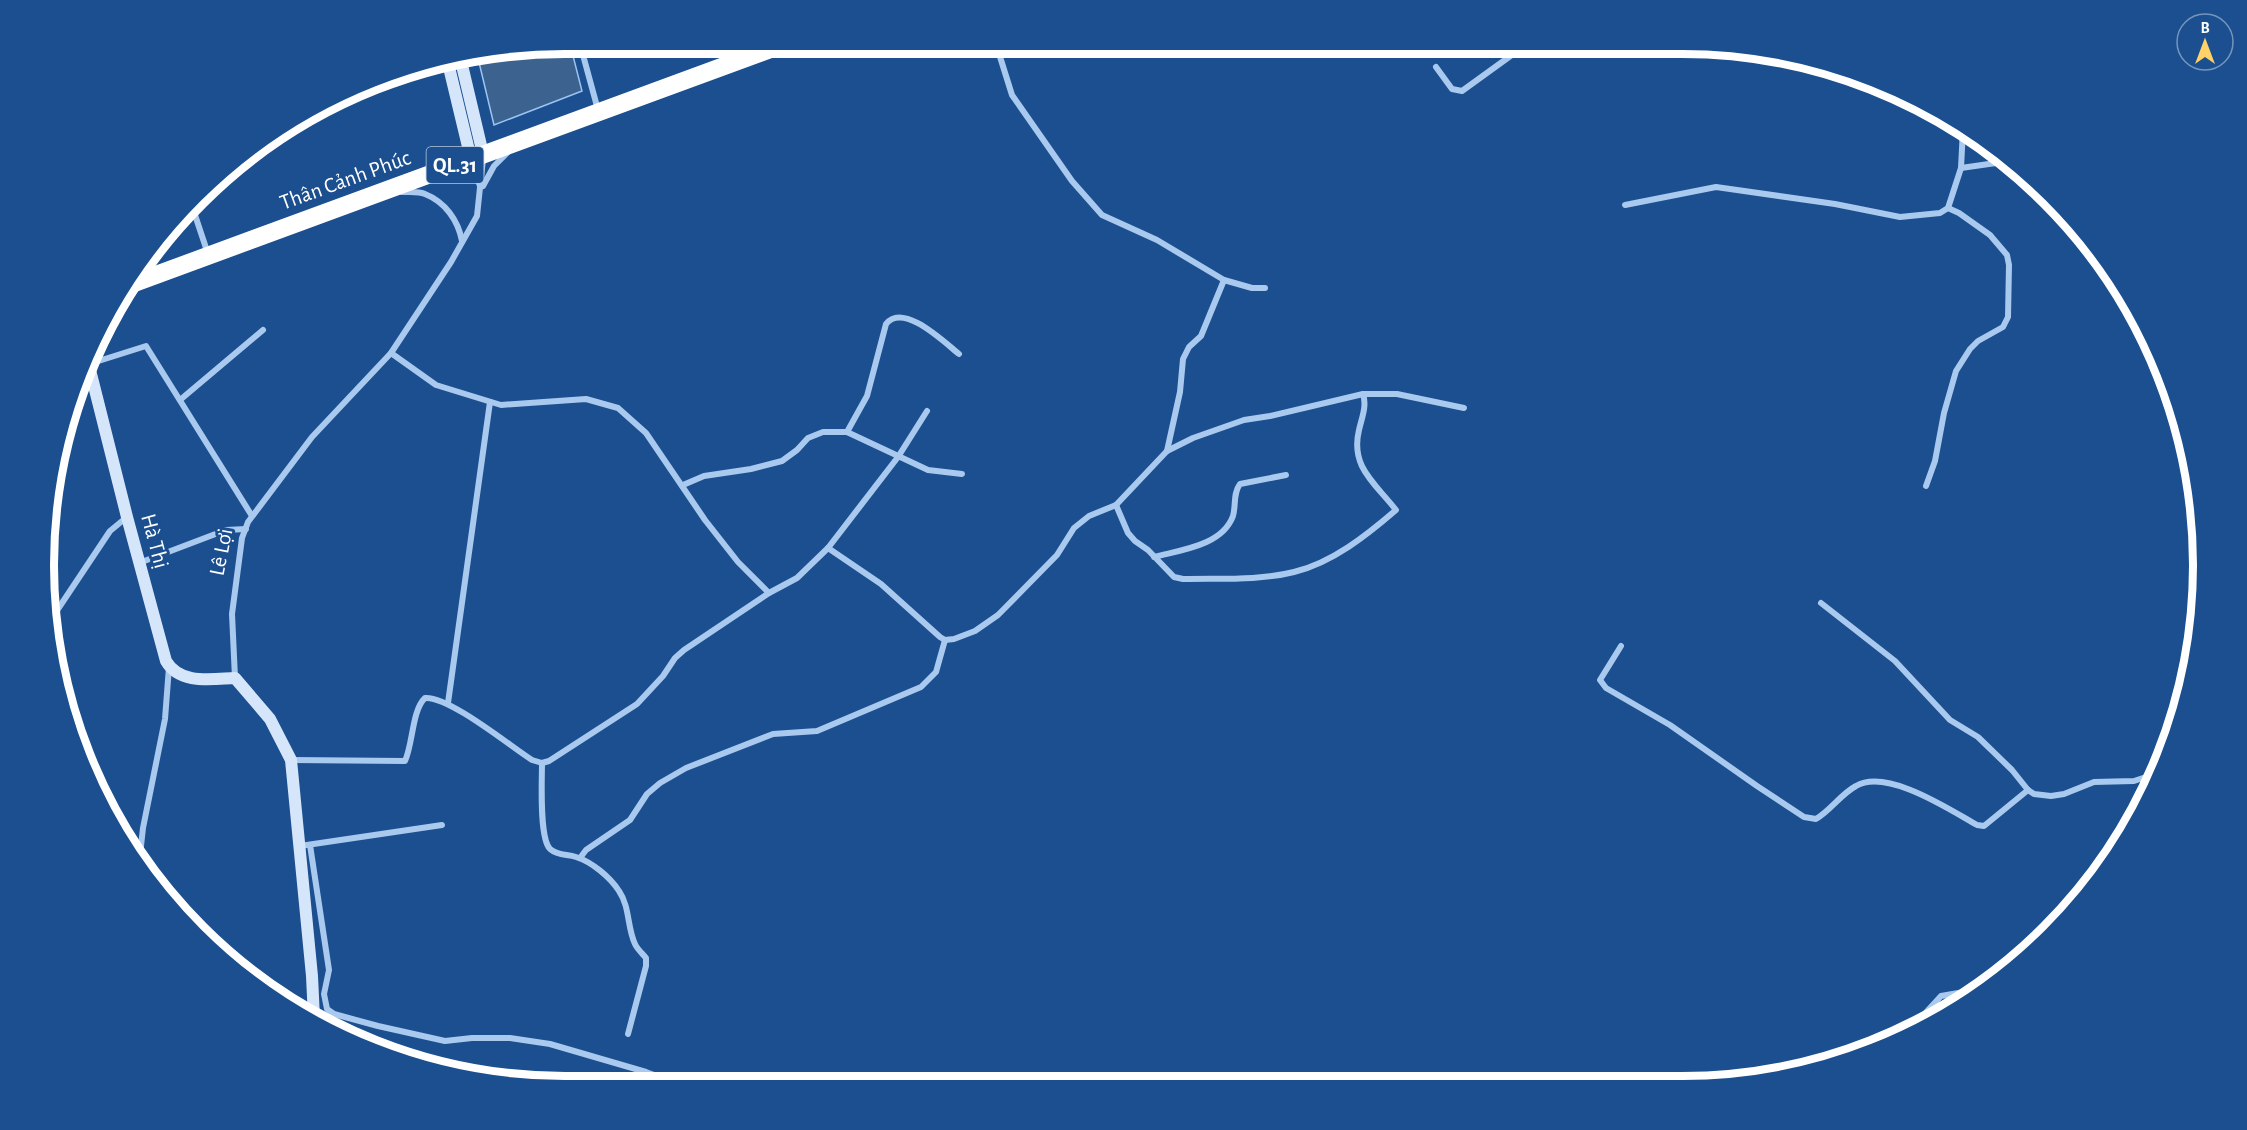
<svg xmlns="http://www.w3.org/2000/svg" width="2247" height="1130" font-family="'Alegreya Sans',sans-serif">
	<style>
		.water { fill: #3c6290; stroke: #9cc4f0; stroke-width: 1.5 }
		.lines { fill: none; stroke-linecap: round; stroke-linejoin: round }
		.street { stroke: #a9c9ee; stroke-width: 6 }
		.secondary { stroke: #d6e6fa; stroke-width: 12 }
		.highway { stroke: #fff; stroke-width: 18 }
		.labels { text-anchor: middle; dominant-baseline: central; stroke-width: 6; stroke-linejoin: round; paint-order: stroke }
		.shield { fill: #1b4f8f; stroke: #bbcadd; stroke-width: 1.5 }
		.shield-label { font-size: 21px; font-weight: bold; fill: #fff }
		.street-label { font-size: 22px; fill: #fff; stroke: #1b4f8f }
		.rim { fill: none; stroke: #fff; stroke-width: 8 }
	</style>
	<rect width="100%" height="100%" fill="#1b4f8f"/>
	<path class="water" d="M565 44H570L582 91 494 125 478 58Z"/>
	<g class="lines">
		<g class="street">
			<path d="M580 44 598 110"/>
			<path d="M996 44 1012 95 1072 181 1102 215 1157 240 1224 280 1252 288H1265"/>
			<path d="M1436 67 1452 89 1462 91 1527 44"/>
			<path d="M471 161 480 186"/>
			<path d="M1961 168 2010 161"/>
			<path d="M483 186 494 166 509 151"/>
			<path d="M402 192C409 192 419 191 425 194 445 202 458 220 462 241"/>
			<path d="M1625 205 1716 187 1835 204 1900 217 1940 213 1948 208 1961 168 1963 129"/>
			<path d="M193 209 208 254"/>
			<path d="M391 353 436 385 501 405 586 399 618 408 646 433 705 520 738 562 769 593"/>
			<path d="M89 364 146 346 252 516"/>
			<path d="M180 400 263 330"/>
			<path d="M847 432 867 396 886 324C903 302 944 342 959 354"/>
			<path d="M1167 451 1180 392 1183 359 1189 347 1201 336 1224 280"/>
			<path d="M683 485 704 476 751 469 782 461 797 450 808 438 823 432H847L928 470 962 474"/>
			<path d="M1926 486 1935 461 1944 413 1956 371 1970 349 1978 341 2003 327 2008 317 2009 265 2007 255 1990 235 1959 213 1948 208"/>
			<path d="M1116 505 1128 533 1135 541 1148 550 1174 577 1183 579C1219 578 1258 581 1294 572 1332 563 1367 535 1396 510 1375 483 1350 467 1359 430 1362 417 1367 406 1363 394"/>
			<path d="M828 548 881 584 940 637 945 640 954 639 975 631 998 615 1057 555 1074 528 1089 516 1116 505 1167 451 1193 438 1244 420 1270 416 1363 394H1397L1464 408"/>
			<path d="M1154 557C1180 550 1222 546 1233 516 1236 506 1233 493 1240 484L1286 475"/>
			<path d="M139 563 226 530 246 529"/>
			<path d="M1821 603 1895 661 1950 720 1978 737 2012 770 2028 790 2034 794 2051 796 2064 794 2094 782 2134 781 2146 777 2160 768"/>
			<path d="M48 624 110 531 127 517"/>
			<path d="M1621 646 1600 680 1606 688 1670 725 1757 786 1804 817 1816 819C1831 810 1841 794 1856 786 1887 768 1950 810 1977 825L1984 826 2028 790"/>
			<path d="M235 678 232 614 242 538 248 522 312 437 391 353 451 262 477 216 483 159"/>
			<path d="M448 703 490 402"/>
			<path d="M291 760 405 761C413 744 412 710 425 698 449 696 510 746 532 760L542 763 549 761 637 704 663 676 675 658 684 650 769 593 797 578 828 548 898 457 927 411"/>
			<path d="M542 763C542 780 539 838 550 849 558 856 567 854 576 857 592 862 610 877 619 891 630 907 627 927 635 944 637 949 643 954 646 958V966L628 1034"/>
			<path d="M310 845 329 970 324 994 327 1009 334 1014 378 1026 445 1041 472 1038H510L550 1044 646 1072 681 1085"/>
			<path d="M300 846 442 825"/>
			<path d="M140 855 143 828 165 719 169 667"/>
			<path d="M580 858 586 850 630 820 647 794 660 783 686 768 773 734 817 731 921 687 936 672 945 640"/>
			<path d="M1909 1031 1941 996 1964 992 1974 993"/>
		</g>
		<g class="secondary">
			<path d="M461 61 483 154"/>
			<path d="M448 63 471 159"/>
			<path d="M87 358 127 517 166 661C180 685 211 679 235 678L270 719 291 760 312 976 314 1018"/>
		</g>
		<path class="highway" d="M126 286 784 44"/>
	</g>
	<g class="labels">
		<rect class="shield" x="426.5" y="147" width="57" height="36" rx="4.5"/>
		<g class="shield-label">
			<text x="455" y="165">QL.31</text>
		</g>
		<g class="street-label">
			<text transform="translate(345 180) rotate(-20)">Thân Cảnh Phúc</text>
			<text transform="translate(155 541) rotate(75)">Hà Thị</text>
			<text transform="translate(221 552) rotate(-79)">Lê Lợi</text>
		</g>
	</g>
	<path d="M0 0H2247V1130H0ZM565 54H1682A511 511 0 0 1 2193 565V565A511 511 0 0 1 1682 1076H565A511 511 0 0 1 54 565V565A511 511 0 0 1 565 54Z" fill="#1b4f8f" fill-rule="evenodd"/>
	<path class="rim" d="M565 54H1682A511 511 0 0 1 2193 565V565A511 511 0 0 1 1682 1076H565A511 511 0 0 1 54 565V565A511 511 0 0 1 565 54Z"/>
	<g transform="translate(2205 42)"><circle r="28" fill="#1b4f8f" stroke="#7695bc" stroke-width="1.5"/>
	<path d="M0-4.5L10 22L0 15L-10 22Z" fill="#ffd166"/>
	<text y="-9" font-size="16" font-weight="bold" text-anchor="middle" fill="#ffffff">B</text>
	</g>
</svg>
